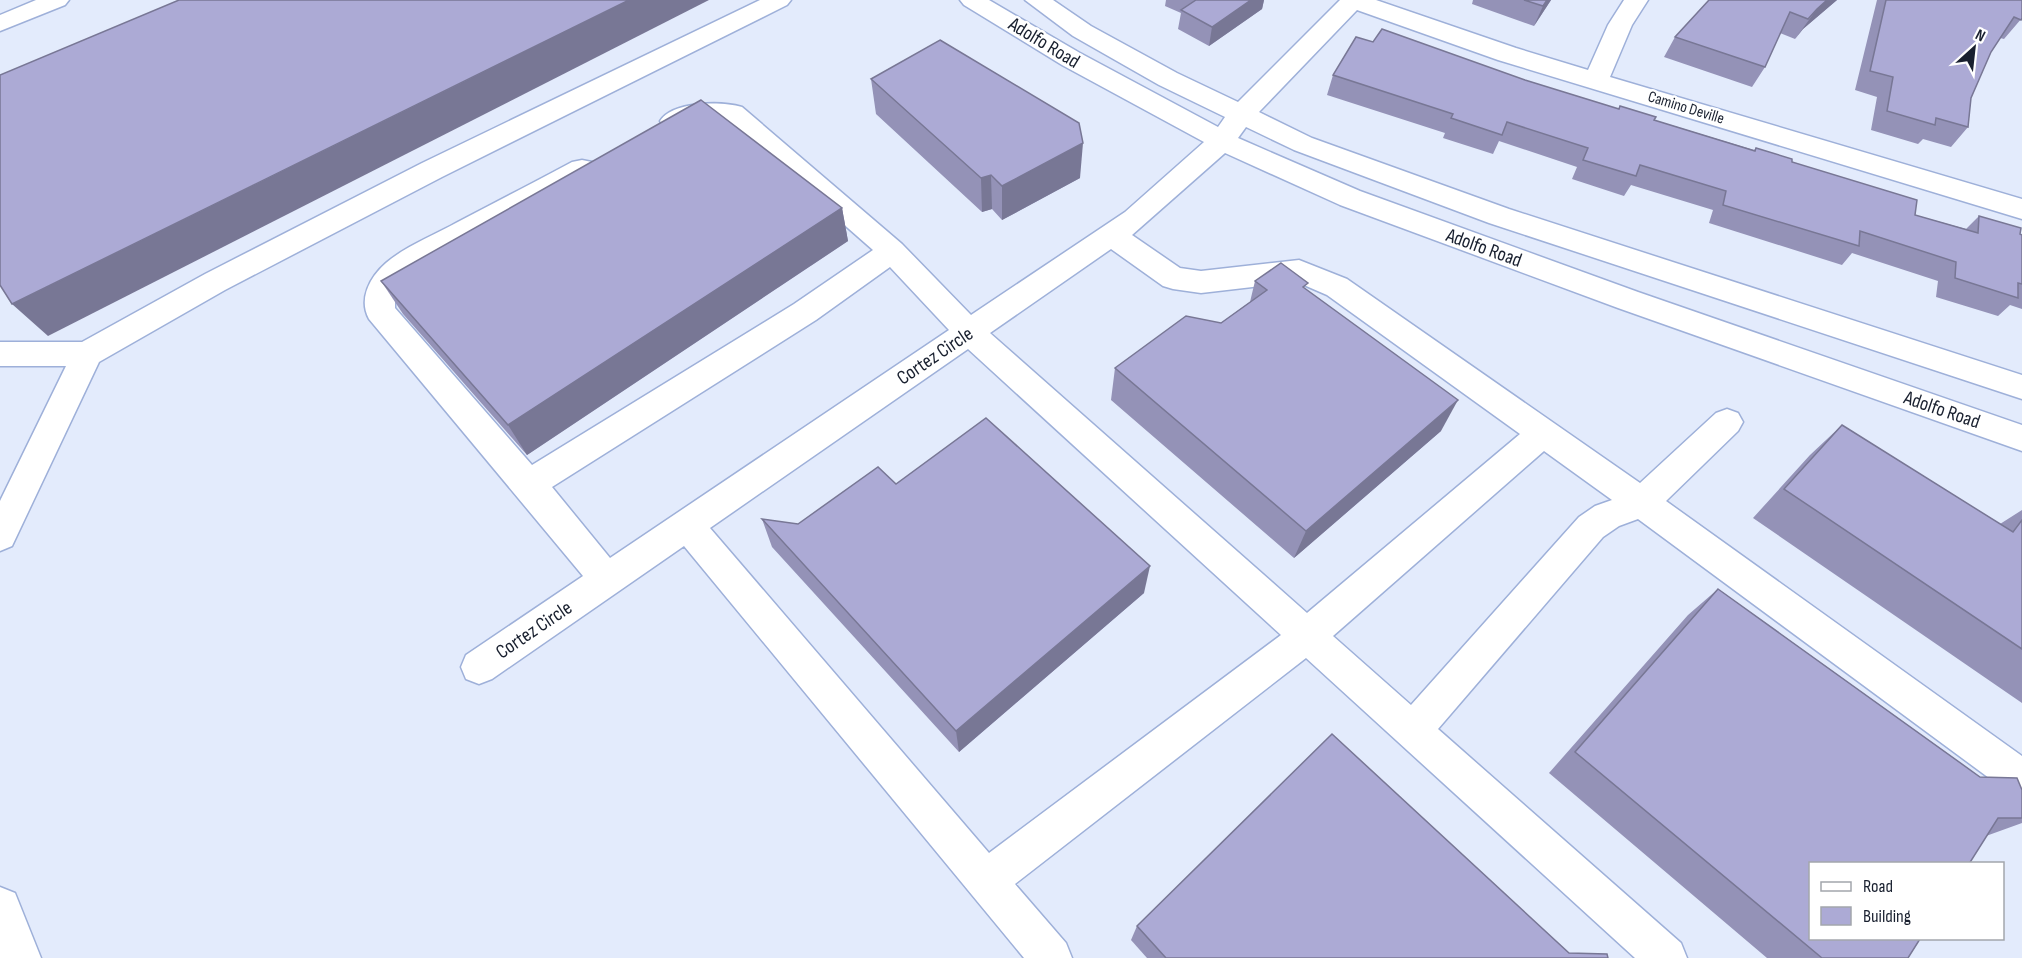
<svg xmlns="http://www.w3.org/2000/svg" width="2022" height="958" font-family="'Sofia Sans Condensed',sans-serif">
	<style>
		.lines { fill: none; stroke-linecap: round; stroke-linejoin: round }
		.minor-casing { stroke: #9eb0d9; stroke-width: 3 }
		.minor { fill: #fff; fill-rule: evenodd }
		.wall { fill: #9492b7 }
		.shaded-wall { fill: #787795 }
		.building { fill: #acaad5; stroke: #787795; stroke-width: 1.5 }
		.labels { text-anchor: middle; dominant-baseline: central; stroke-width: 5; stroke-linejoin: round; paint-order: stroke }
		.far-street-label { font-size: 16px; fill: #19202f; stroke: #fff }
		.street-label { font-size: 20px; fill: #19202f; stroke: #fff }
	</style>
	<rect width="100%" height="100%" fill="#e3ebfc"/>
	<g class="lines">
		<defs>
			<g id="minor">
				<path d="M36 0H69L65 5 0 31V15Z"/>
				<path d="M760 0H791L787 5 442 177 225 290 99 362 12 546 0 551V501L66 366H0V342H82L205 274 422 163Z"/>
				<path d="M960 0H989L1080 53 1218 127 1225 117 1159 85 1073 36 1025 0H1053L1091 26 1177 73 1238 102 1340 0H1376L1516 48 1588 70 1608 25 1624 0H1648L1632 25 1610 77 2022 199V219L1498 60 1357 10 1259 112 1312 138 1509 209 2022 375V399L1489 223 1294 150 1246 127 1238 138 1360 191 1638 292 2022 425V451L1618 308 1340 205 1225 153 1132 235 1180 268 1201 271 1299 260 1347 279 1640 483 1716 413 1727 409 1738 413 1743 422 1738 431 1666 501 2022 756V798L2008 792 1638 519 1619 526 1603 537 1438 729 1681 943 1687 958H1635L1306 658 1015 884 1066 943 1072 958H1024L684 546 492 679 479 684 466 679 461 667 466 655 583 576 369 319C358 299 370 277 386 263 406 246 432 236 454 224 494 203 533 183 572 162L582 160 592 162 596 169 592 176 436 258 406 279 395 293V308L532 465 794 304 873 250 726 121 695 122 673 130 664 127 660 121C673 101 721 101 742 107L902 244 971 315 1125 212 1204 142 1062 65 964 5ZM1111 249 1163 286 1173 289 1201 293 1297 282 1327 295 1520 434 1307 613 990 333ZM890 267 949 330 610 558 552 487 816 320ZM968 349 1281 635 989 853 710 528ZM1544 451 1612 500 1595 506 1579 517 1411 705 1333 636Z"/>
				<path d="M0 887 15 893 41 958H0Z"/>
			</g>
		</defs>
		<use href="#minor" class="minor-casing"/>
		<use href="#minor" class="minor"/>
	</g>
	<g class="wall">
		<path d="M1166 0H1264L1262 9 1209 46 1178 29 1181 13 1165 6Z"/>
		<path d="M1473 0H1551L1534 26 1472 4Z"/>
		<path d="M1709 0H1837L1803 29 1795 39 1780 33 1765 67 1752 87 1664 57 1675 37Z"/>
		<path d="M1877 0H2022V18L2004 39 2000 38 1991 52 1971 98 1968 127 1951 147 1923 139 1918 144 1871 130 1877 97 1855 90Z"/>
		<path d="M1373 42 1525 80 1618 109 1620 106 1654 120 1754 150 1756 148 1915 215 1966 229 1979 216 2022 235V309L2010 305 1998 316 1936 297 1938 281 1852 253 1842 265 1709 223 1713 210 1631 185 1624 196 1572 179 1577 167 1499 141 1493 154 1443 138 1445 133 1327 95 1333 75Z"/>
		<path d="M871 79 1080 178 1002 220 992 209 982 212 876 114Z"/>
		<path d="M842 208 848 241 527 455 403 314 381 281Z"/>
		<path d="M1255 281 1306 289 1441 431 1294 558 1111 400 1115 368 1221 323 1250 302Z"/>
		<path d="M1842 425 2000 524 2022 510V703L1753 518 1810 455Z"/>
		<path d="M896 484 1144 593 959 752 772 547 762 519 798 524Z"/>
		<path d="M1718 589 1980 777 2022 790V823L1986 836 1908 958H1767L1549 773 1688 615Z"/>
		<path d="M1137 926 1569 953 1608 958H1147L1131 940Z"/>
	</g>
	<g class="shaded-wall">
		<path d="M629 0H709L48 336 12 304Z"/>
		<path d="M1251 0H1264L1262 9 1209 46 1212 27Z"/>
		<path d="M1547 0H1551L1534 26 1543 6Z"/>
		<path d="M1827 0H1837L1803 29 1795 39 1817 9Z"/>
		<path d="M1083 143 1080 178 1002 220V186Z"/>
		<path d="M991 175 992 209 982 212 981 178Z"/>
		<path d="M842 208 848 241 527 455 508 425Z"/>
		<path d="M1458 400 1441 431 1294 558 1306 531Z"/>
		<path d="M1150 566 1144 593 959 752 956 731Z"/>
	</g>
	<g class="building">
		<path d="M179 0H629L12 304 0 285V75Z"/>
		<path d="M1196 0H1251L1212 27 1181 10Z"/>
		<path d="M1524 0H1547L1543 6Z"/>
		<path d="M1709 0H1827L1817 9 1808 19 1790 12 1765 67 1675 37Z"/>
		<path d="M1886 0H2022V18L2021 20 2014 17 1991 52 1971 98 1968 127 1936 118 1935 125 1887 111 1893 77 1870 71Z"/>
		<path d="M1382 29 1525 80 1619 109 1620 106 1656 117 1654 120 1755 151 1756 148 1792 159V162L1917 200 1915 215 1978 233 1979 216 2021 228 2020 234 2022 235V284L2018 283V298L1955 278 1956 262 1860 231 1859 246 1723 205 1726 191 1640 165 1636 176 1583 160 1588 148 1507 122 1502 135 1451 118 1453 114 1333 75 1356 37 1373 42Z"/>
		<path d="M940 40 1079 123 1083 143 1002 186 991 175 981 178 871 79Z"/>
		<path d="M701 100 842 208 508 425 381 281Z"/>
		<path d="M1281 263 1308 283 1303 287 1458 400 1306 531 1115 368 1186 316 1221 323 1267 290 1255 281Z"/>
		<path d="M986 418 1150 566 956 731 762 519 798 524 878 467 896 484Z"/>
		<path d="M1842 425 2013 532 2022 520V649L1784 489Z"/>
		<path d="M1718 589 1980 777 2017 778 2022 790V818H1998L1969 864H1810V939H1920L1908 958H1822L1575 752Z"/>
		<path d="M1332 734 1569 953 1607 954 1608 958H1166L1137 926Z"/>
	</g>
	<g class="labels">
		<g class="far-street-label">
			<text transform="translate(1686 108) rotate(17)">Camino Deville</text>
		</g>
		<g class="street-label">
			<text transform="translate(1044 43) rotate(31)">Adolfo Road</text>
			<text transform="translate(1484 248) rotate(20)">Adolfo Road</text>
			<text transform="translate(935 356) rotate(-34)">Cortez Circle</text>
			<text transform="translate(1942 410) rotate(19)">Adolfo Road</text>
			<text transform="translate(534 630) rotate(-34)">Cortez Circle</text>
		</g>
	</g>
	<rect x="1809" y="862" width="195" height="78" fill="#ffffff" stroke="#a3a6ac" stroke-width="1.5"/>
	<rect x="1821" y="882" width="30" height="9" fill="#ffffff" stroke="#a3a6ac" stroke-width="1.5"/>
	<text x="1863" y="892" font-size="18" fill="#19202f">Road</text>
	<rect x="1821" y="907" width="30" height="18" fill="#acaad5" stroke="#a3a6ac" stroke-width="1.5"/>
	<text x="1863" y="922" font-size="18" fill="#19202f">Building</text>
	<g transform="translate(1974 48) rotate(27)" stroke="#ffffff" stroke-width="4.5" paint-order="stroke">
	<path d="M0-4.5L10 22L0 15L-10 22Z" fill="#19202f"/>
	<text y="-9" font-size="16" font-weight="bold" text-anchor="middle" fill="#19202f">N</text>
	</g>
</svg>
